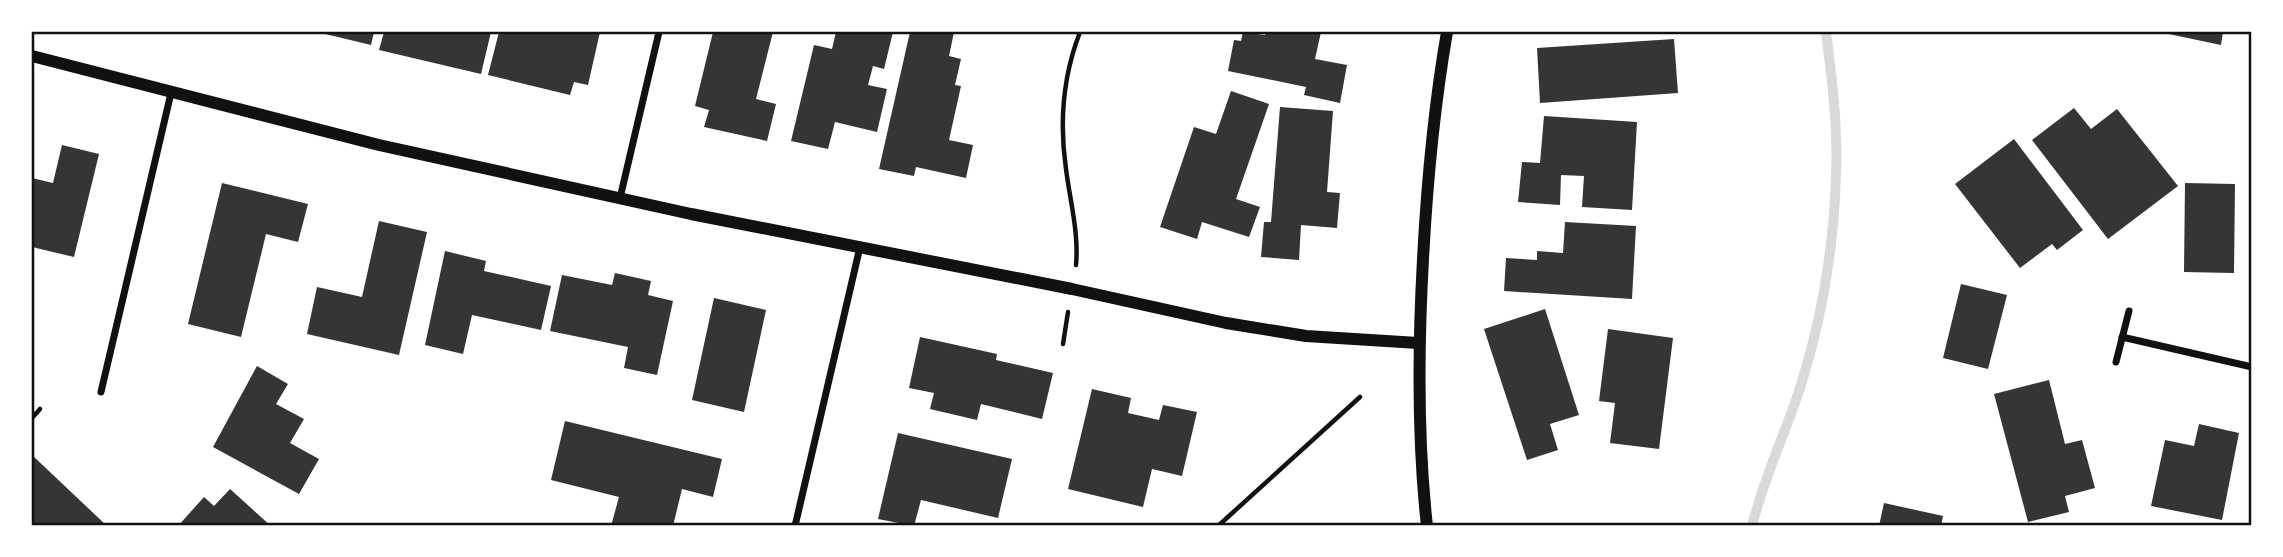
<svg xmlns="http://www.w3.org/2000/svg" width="2283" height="557" font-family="Signika,sans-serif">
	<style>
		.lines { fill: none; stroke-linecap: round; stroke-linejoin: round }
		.stream { stroke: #d9d9d9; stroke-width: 10 }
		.building { fill: #353535 }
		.path { stroke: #111; stroke-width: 4.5 }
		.minor { stroke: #111; stroke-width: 7 }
		.tertiary { stroke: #111; stroke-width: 12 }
		.neatline { fill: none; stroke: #111; stroke-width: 2.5 }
	</style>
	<rect width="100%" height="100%" fill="#fff"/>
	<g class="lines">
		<path class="stream" d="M1752 526C1764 477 1786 432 1801 385 1822 318 1834 245 1836 175 1838 127 1832 79 1826 32"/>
	</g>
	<g class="building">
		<path d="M317 32H374L371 45Z"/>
		<path d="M384 32H491L481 74 379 50Z"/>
		<path d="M499 32H600L588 85 574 82 570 95 488 75Z"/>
		<path d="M713 32H773L756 99 776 104 767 141 704 127 709 110 695 106Z"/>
		<path d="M836 32H893L884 69 873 66 868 85 887 89 877 132 835 122 828 149 791 141 814 45 832 49Z"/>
		<path d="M910 32H954L949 56 961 59 955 85 961 86 949 140 973 145 966 178 916 167 914 176 879 169Z"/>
		<path d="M1243 32 1265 35 1266 32H1321L1315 59 1347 65 1340 103 1304 95 1306 87 1228 71 1234 40 1241 41Z"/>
		<path d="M2159 32H2223L2221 45Z"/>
		<path d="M1674 39 1678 93 1540 103 1537 48Z"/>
		<path d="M1231 91 1269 104 1236 199 1260 207 1249 237 1202 222 1197 239 1160 227 1194 127 1216 134Z"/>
		<path d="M1280 107 1333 111 1327 192 1340 193 1337 228 1301 225 1299 260 1261 257 1264 222H1271Z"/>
		<path d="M2074 108 2091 129 2117 109 2178 186 2108 239 2032 140Z"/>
		<path d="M1544 116 1637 122 1632 210 1582 207 1584 176 1561 175 1560 205 1518 202 1522 162 1540 163Z"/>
		<path d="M2014 139 2083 230 2057 250 2052 244 2020 268 1955 184Z"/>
		<path d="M62 145 99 154 74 257 32 247V178L53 183Z"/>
		<path d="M222 183 308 204 298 242 266 234 241 337 188 324Z"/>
		<path d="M2185 183 2235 184 2234 273 2184 272Z"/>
		<path d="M379 221 427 232 399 355 307 334 317 287 362 297Z"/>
		<path d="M1565 222 1636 226 1632 299 1504 291 1506 258 1537 260V251L1563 253Z"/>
		<path d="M445 251 486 261 484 271 551 286 541 330 472 315 463 354 425 345Z"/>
		<path d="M615 273 651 281 648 295 673 301 657 375 624 368 628 347 550 331 562 275 612 285Z"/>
		<path d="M1961 284 2007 295 1988 369 1943 358Z"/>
		<path d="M714 298 766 310 744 412 692 400Z"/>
		<path d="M1545 309 1579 415 1550 424 1558 450 1527 460 1484 329Z"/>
		<path d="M1608 329 1673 338 1659 449 1610 443 1615 403 1599 401Z"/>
		<path d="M920 337 997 354 996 360 1053 373 1042 419 981 404 977 420 930 409 934 393 909 388Z"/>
		<path d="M257 366 288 384 276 404 304 419 290 443 319 459 299 494 213 447Z"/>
		<path d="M2049 380 2065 444 2082 440 2095 488 2065 496 2069 512 2028 522 1994 394Z"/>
		<path d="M1092 389 1131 398 1128 413 1159 420 1163 405 1197 412 1182 476 1152 469 1143 507 1068 489Z"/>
		<path d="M565 421 722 459 713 497 682 489 673 526H611L619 497 551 480Z"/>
		<path d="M2199 424 2239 433 2222 520 2151 506 2165 440 2194 446Z"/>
		<path d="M898 433 1012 459 998 518 921 500 914 526 878 519Z"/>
		<path d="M32 455 107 526H32Z"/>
		<path d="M230 489 271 526H178L204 497 214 506Z"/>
		<path d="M1884 503 1943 516 1941 526H1879Z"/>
	</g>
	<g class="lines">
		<g class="path">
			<path d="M1076 265C1079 233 1070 201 1066 169 1059 121 1063 76 1080 32"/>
			<path d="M1063 344 1068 312"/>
			<path d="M32 418 40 409"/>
			<path d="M1218 526 1360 397"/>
		</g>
		<g class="minor">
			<path d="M620 198 659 32"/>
			<path d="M2122 337 2252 367"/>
			<path d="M2116 362 2129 311"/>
			<path d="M101 392 171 93"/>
			<path d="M795 526 860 247"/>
		</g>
		<g class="tertiary">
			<path d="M32 56 379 145 691 214 1072 289 1226 323 1306 336 1418 343"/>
			<path d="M1427 526C1417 437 1418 349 1423 259 1427 183 1434 107 1447 32"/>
		</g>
	</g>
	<rect width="2283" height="557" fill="none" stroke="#ffffff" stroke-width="66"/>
	<rect x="33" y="33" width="2217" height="491" class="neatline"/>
</svg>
